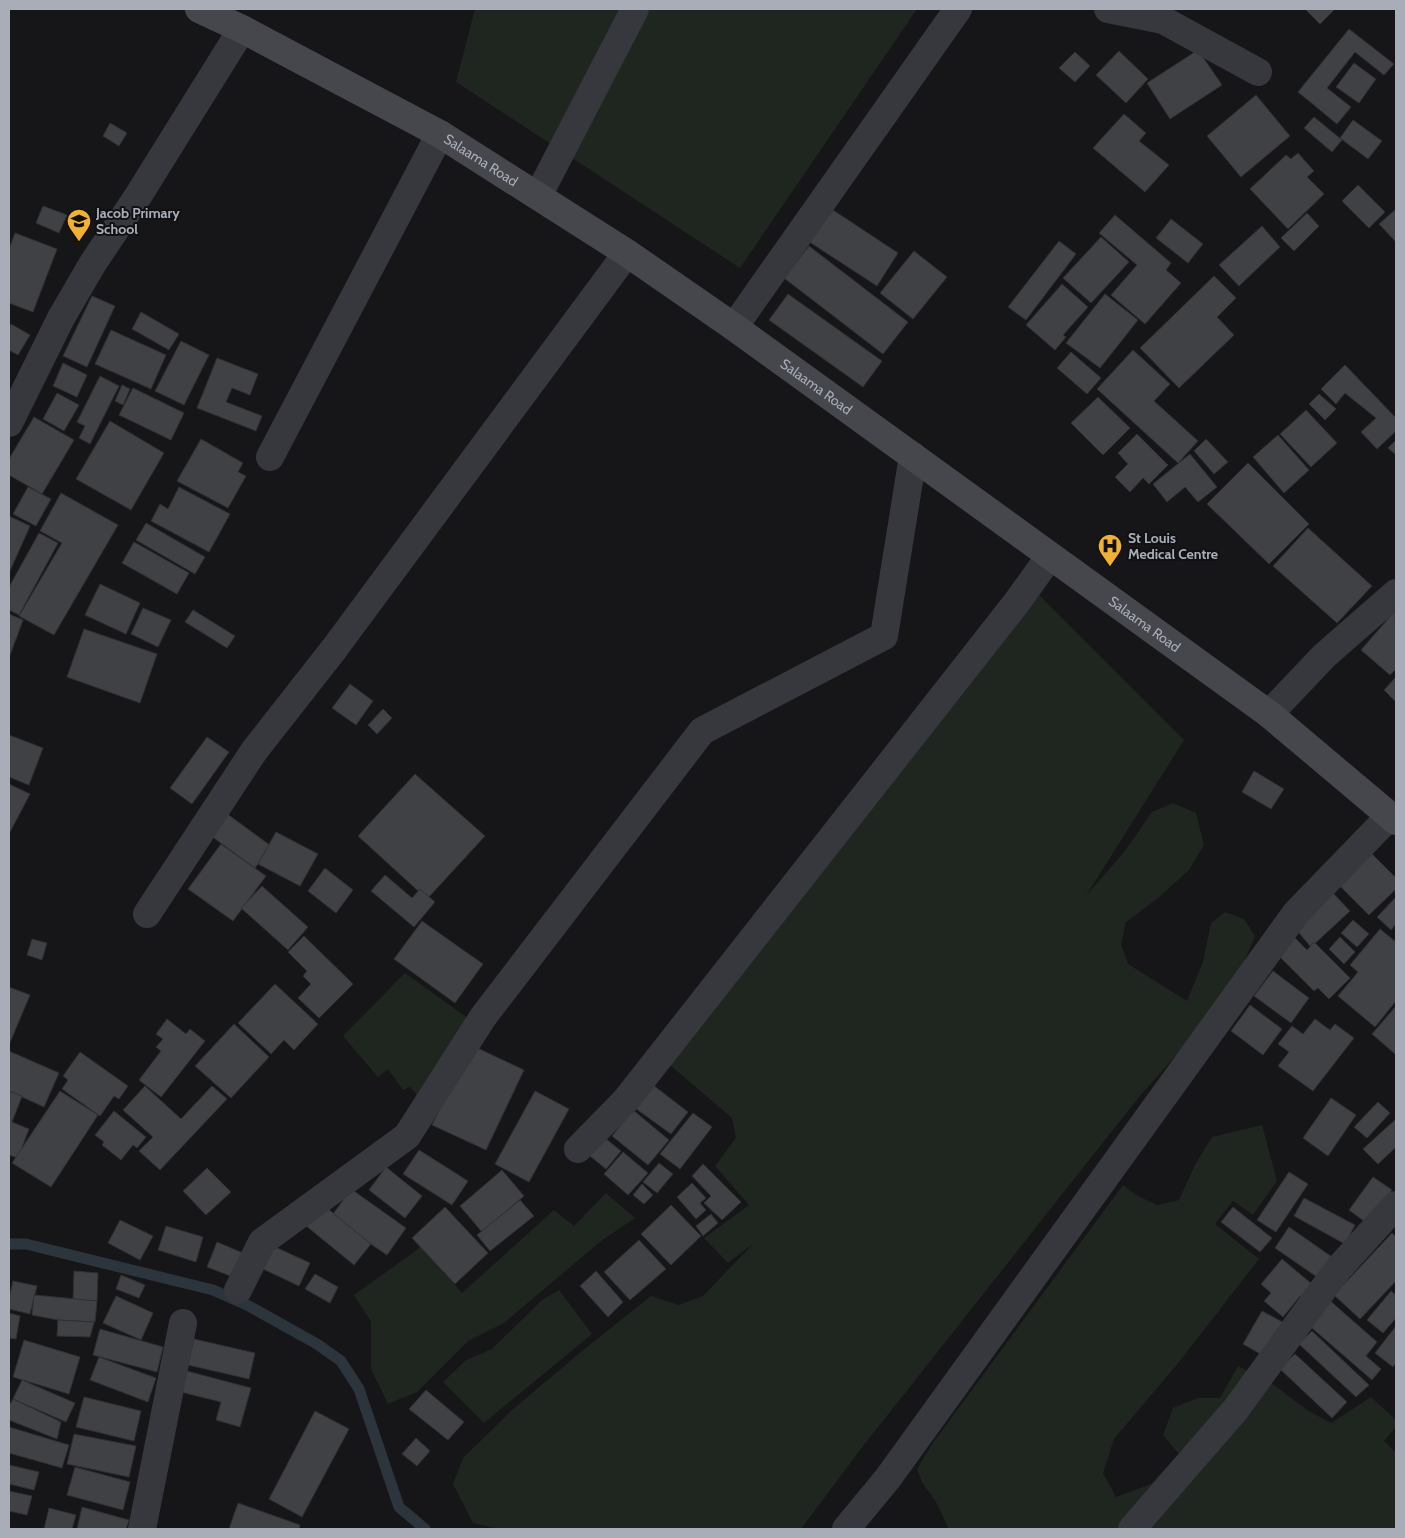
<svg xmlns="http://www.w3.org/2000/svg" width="1405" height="1538" font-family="Cabin,sans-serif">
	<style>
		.green { fill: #1e261f }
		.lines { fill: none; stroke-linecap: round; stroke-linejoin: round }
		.stream { stroke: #2c353c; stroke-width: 11 }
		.building { fill: #404145; stroke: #303034 }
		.street { stroke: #37383d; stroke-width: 28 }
		.secondary { stroke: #45474d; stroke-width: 28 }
		.labels { text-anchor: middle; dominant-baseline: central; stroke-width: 4; stroke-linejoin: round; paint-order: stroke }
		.street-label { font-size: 14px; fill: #a8adb8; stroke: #111113 }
		.poi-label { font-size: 14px; font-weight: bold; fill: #a8adb8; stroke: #111113; text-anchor: start }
	</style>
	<rect width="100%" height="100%" fill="#161618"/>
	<g class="green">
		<path d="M475 9H917L740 268 456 82Z"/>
		<path d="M1035 591 1184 740 1086 896 1125 851 1152 812 1173 803 1196 813 1204 845 1189 870 1158 898 1126 922 1121 944 1128 964 1187 1001 1203 962 1211 923 1225 912 1244 919 1255 936 1244 962 1185 1045 1139 1097 860 1450 801 1529H499L473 1523 453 1484 463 1458 512 1410 582 1351 651 1296 679 1305 703 1296 754 1243 728 1263 704 1238 749 1205 715 1166 736 1138 732 1118 670 1065Z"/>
		<path d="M405 973 476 1024 430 1109 410 1087 403 1090 388 1069 378 1077 343 1036Z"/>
		<path d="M1262 1125 1277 1181 1253 1215 1233 1201 1215 1224 1259 1259 1179 1362 1114 1439 1103 1473 1116 1497 1151 1484 1179 1454 1163 1435 1173 1408 1198 1398H1220L1238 1366 1274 1385 1307 1410 1331 1423 1371 1397 1396 1420V1427L1384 1441 1396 1453V1529H949L936 1502 922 1482 917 1469 932 1444 1123 1185 1136 1195 1157 1205 1179 1200 1196 1163 1212 1137Z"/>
		<path d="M606 1193 635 1218 601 1241 504 1323 468 1341 417 1392 388 1404 371 1369V1322L354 1295 414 1252 421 1246 462 1293 554 1210 574 1226Z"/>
		<path d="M559 1290 592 1334 484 1423 443 1382 466 1360 492 1349 542 1300Z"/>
	</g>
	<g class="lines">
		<path class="stream" d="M9 1244H26L213 1290 247 1305 317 1344 341 1361 359 1389 399 1507 425 1529"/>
	</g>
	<g class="building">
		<path d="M1305 9H1335L1320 24Z"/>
		<path d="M1349 29 1394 64 1384 75 1355 52 1327 88 1351 107 1337 124 1298 92Z"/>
		<path d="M1198 50 1222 85 1170 119 1147 83Z"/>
		<path d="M1119 51 1148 79 1126 103 1096 75Z"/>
		<path d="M1075 52 1090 66 1075 82 1059 68Z"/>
		<path d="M1354 63 1376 79 1359 103 1336 87Z"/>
		<path d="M1256 95 1290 136 1241 177 1207 136Z"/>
		<path d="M1124 114 1146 133 1139 141 1169 165 1145 192 1093 148Z"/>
		<path d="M1314 117 1342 140 1332 152 1304 128Z"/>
		<path d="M1353 120 1382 141 1368 159 1340 138Z"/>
		<path d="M110 123 127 133 119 146 103 136Z"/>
		<path d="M1298 153 1314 171 1307 177 1324 194 1288 229 1250 189 1286 155 1291 159Z"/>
		<path d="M1358 185 1385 212 1369 228 1342 201Z"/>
		<path d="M43 206 67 215 59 233 36 223Z"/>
		<path d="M830 208 898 253 877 286 808 241Z"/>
		<path d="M1396 209V242L1379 224Z"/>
		<path d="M1307 213 1319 226 1294 251 1281 238Z"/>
		<path d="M1115 215 1171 263 1166 270 1181 283 1145 324 1111 295 1137 265 1099 233Z"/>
		<path d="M1171 219 1203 244 1188 263 1156 238Z"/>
		<path d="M1262 226 1280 247 1239 286 1219 265Z"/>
		<path d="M15 233 57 249 33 312 9 303V249Z"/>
		<path d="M1101 237 1129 262 1091 303 1063 278Z"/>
		<path d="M1059 241 1076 254 1026 320 1008 307Z"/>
		<path d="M809 246 908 322 883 354 784 278Z"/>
		<path d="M914 251 947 277 913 319 880 293Z"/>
		<path d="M1214 276 1236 298 1217 317 1234 335 1179 388 1140 348Z"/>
		<path d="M1062 284 1088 307 1063 335 1066 337 1055 350 1026 325Z"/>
		<path d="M788 294 882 361 863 387 769 320Z"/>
		<path d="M1105 294 1138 320 1100 368 1066 343Z"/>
		<path d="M92 296 115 306 87 367 63 356Z"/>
		<path d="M141 312 179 334 169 350 132 329Z"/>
		<path d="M11 324 30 335 18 355 9 350V328Z"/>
		<path d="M111 330 166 355 151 389 95 364Z"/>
		<path d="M181 341 209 355 184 405 155 391Z"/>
		<path d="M1133 350 1170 384 1154 401 1198 441 1178 463 1097 389Z"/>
		<path d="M1071 352 1101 378 1087 394 1057 368Z"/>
		<path d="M217 358 258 374 250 395 232 388 226 402 262 416 256 431 197 408Z"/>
		<path d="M63 363 87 375 77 397 53 386Z"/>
		<path d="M1345 365 1396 418V431L1377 449 1361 432 1376 418 1345 393 1336 404 1321 389Z"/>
		<path d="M100 376 119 386 90 444 79 438 85 426 77 422Z"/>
		<path d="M122 385 130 389 123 405 115 401Z"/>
		<path d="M133 388 184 413 171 440 119 415Z"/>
		<path d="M57 393 79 405 64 431 43 419Z"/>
		<path d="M1319 394 1336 409 1325 420 1309 404Z"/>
		<path d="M1098 397 1130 428 1103 455 1071 423Z"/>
		<path d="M1306 410 1337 443 1311 467 1280 434Z"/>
		<path d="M34 417 74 440 42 494 9 475V459Z"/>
		<path d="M110 421 164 453 131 510 76 479Z"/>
		<path d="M1137 434 1168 465 1149 484 1143 478 1130 492 1115 477 1128 464 1118 453Z"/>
		<path d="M1278 435 1309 470 1284 493 1253 457Z"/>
		<path d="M201 439 243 463 238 472 246 476 228 508 177 481Z"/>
		<path d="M1206 439 1228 462 1214 474 1194 451Z"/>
		<path d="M1396 440V455L1388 448Z"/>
		<path d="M1190 454 1217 487 1198 502 1185 487 1167 502 1153 484Z"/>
		<path d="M1248 463 1309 524 1269 564 1207 504Z"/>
		<path d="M28 487 51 499 36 526 13 514Z"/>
		<path d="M179 487 230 514 209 552 151 521 160 504 168 509Z"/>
		<path d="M61 493 118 525 54 635 19 616 62 543 40 531Z"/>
		<path d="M9 516 30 526 9 573Z"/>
		<path d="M146 523 205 557 195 574 136 540Z"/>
		<path d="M1308 528 1372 586 1337 623 1273 566Z"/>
		<path d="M39 533 58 543 19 615 9 610V587Z"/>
		<path d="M134 542 189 573 177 594 122 563Z"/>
		<path d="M100 584 140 603 126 634 85 615Z"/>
		<path d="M143 608 171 620 158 647 131 634Z"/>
		<path d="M193 610 235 636 227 648 185 622Z"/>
		<path d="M1395 611 1396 669 1390 675 1361 650Z"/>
		<path d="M9 614 23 620 9 658Z"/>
		<path d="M84 629 157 654 140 703 67 677Z"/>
		<path d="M1396 677V702L1384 690Z"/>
		<path d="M350 684 373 701 356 725 332 708Z"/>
		<path d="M383 709 392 718 377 734 368 725Z"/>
		<path d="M9 735 43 748 29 785 9 777Z"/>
		<path d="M207 737 229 752 192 804 170 788Z"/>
		<path d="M1254 771 1284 789 1271 809 1242 792Z"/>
		<path d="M415 774 485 836 427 899 358 836Z"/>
		<path d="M9 784 30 794 10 832 9 831Z"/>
		<path d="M219 808 271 846 255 868 203 830Z"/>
		<path d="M276 832 318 854 300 886 258 864Z"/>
		<path d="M221 844 266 876 233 921 188 889Z"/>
		<path d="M1370 852 1396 878V889L1369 915 1338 884Z"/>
		<path d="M325 868 353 890 336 913 308 891Z"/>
		<path d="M385 875 412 898 420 889 435 902 414 927 371 891Z"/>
		<path d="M262 886 308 927 288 950 241 908Z"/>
		<path d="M1332 892 1350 911 1311 947 1294 927Z"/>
		<path d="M1396 897V924L1391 930 1377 917Z"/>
		<path d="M1353 920 1369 934 1357 947 1341 933Z"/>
		<path d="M422 921 483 964 455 1003 394 959Z"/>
		<path d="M1380 929 1396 942V1001L1375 1027 1338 996 1358 972 1350 965Z"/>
		<path d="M1292 935 1307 950 1314 942 1350 978 1329 999 1318 988 1314 991 1275 952Z"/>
		<path d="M304 936 353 984 319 1018 298 998 311 984 303 976 307 971 288 952Z"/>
		<path d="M1340 937 1355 952 1344 964 1329 949Z"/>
		<path d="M32 939 47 943 42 960 27 955Z"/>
		<path d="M1273 971 1309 998 1291 1023 1254 996Z"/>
		<path d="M275 984 318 1024 294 1050 284 1040 271 1054 238 1023Z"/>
		<path d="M9 987 30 995 9 1045Z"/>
		<path d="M1250 1005 1282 1029 1263 1055 1231 1031Z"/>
		<path d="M1396 1006V1053L1395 1054 1372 1034Z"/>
		<path d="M167 1019 186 1034 190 1029 205 1041 161 1097 139 1080 161 1051 156 1047 163 1039 156 1034Z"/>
		<path d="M1315 1019 1330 1030 1335 1024 1354 1038 1313 1091 1278 1066 1289 1052 1278 1044 1292 1026 1303 1034Z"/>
		<path d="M234 1024 269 1057 231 1098 195 1066Z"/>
		<path d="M471 1045 524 1070 486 1150 432 1125Z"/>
		<path d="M9 1051 59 1073 44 1107 9 1091Z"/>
		<path d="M80 1052 128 1086 119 1099 114 1096 100 1116 62 1089 68 1080 63 1076Z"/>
		<path d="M653 1085 688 1112 671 1134 635 1108Z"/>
		<path d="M145 1086 181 1119 212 1086 227 1099 160 1170 139 1151 153 1137 123 1110Z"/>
		<path d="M9 1091 22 1096 12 1122 29 1129 18 1158 9 1155Z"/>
		<path d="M60 1091 98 1115 51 1187 12 1163Z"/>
		<path d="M535 1091 569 1109 529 1182 495 1164Z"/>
		<path d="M1331 1098 1356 1115 1328 1156 1303 1138Z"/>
		<path d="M1378 1102 1390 1113 1367 1138 1354 1127Z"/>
		<path d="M633 1110 669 1140 648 1165 612 1136Z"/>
		<path d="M114 1111 146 1137 137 1148 133 1145 121 1160 102 1145 104 1142 95 1135Z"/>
		<path d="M693 1113 712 1127 680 1169 660 1154Z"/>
		<path d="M1396 1119V1147L1378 1164 1363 1149Z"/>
		<path d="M605 1138 621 1151 606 1169 590 1156Z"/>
		<path d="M419 1150 468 1181 452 1205 403 1174Z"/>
		<path d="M623 1152 648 1173 628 1195 604 1174Z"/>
		<path d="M659 1163 673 1174 657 1193 643 1182Z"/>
		<path d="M703 1164 741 1202 722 1220 704 1203 711 1196 692 1176Z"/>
		<path d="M386 1167 422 1196 405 1218 369 1190Z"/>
		<path d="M207 1168 231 1192 206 1215 183 1191Z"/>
		<path d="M502 1170 524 1196 482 1232 460 1206Z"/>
		<path d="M1289 1172 1308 1184 1276 1232 1257 1220Z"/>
		<path d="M1373 1177 1392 1190 1368 1224 1349 1210Z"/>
		<path d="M692 1183 706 1198 700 1203 706 1210 696 1219 677 1197Z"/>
		<path d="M642 1184 653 1195 644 1204 633 1195Z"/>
		<path d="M351 1189 406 1228 387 1255 331 1217Z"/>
		<path d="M1304 1198 1355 1225 1345 1244 1294 1216Z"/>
		<path d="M520 1200 534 1216 490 1251 477 1235Z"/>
		<path d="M322 1204 371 1244 354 1265 305 1225Z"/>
		<path d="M671 1205 701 1236 671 1265 641 1234Z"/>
		<path d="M445 1207 488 1253 455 1284 412 1238Z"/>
		<path d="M1233 1207 1272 1238 1260 1252 1221 1222Z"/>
		<path d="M711 1214 718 1223 703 1236 696 1226Z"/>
		<path d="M120 1220 153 1236 140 1260 108 1243Z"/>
		<path d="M166 1226 203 1237 196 1262 158 1250Z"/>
		<path d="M1289 1227 1332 1257 1317 1277 1275 1248Z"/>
		<path d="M1392 1233 1396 1237V1281L1360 1319 1334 1295Z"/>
		<path d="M639 1240 666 1269 630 1300 604 1272Z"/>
		<path d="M217 1242 243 1253 233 1277 207 1267Z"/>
		<path d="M273 1246 310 1263 299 1286 263 1269Z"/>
		<path d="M1282 1259 1319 1290 1308 1303 1300 1296 1283 1317 1264 1301 1271 1293 1261 1284Z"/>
		<path d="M74 1271 98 1273 97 1301 73 1300Z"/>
		<path d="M596 1271 623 1302 608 1317 580 1286Z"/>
		<path d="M315 1274 338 1287 330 1303 305 1289Z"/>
		<path d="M121 1275 145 1285 139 1298 116 1289Z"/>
		<path d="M13 1281 37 1286 30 1314 9 1309V1298Z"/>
		<path d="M1391 1291 1396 1295V1318L1383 1333 1367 1320Z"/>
		<path d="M34 1295 97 1301 95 1322 58 1320 32 1315Z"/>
		<path d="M116 1296 153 1313 141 1340 103 1323Z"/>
		<path d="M1327 1298 1377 1342 1366 1356 1381 1369 1372 1380 1305 1322Z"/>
		<path d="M1262 1311 1288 1325 1269 1359 1243 1344Z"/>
		<path d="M9 1313 20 1316 16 1339 9 1338Z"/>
		<path d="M58 1320 94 1322 90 1337 57 1336Z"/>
		<path d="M1396 1326V1363L1393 1367 1375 1353Z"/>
		<path d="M100 1329 163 1347 157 1372 93 1355Z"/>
		<path d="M1312 1331 1369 1385 1356 1397 1299 1344Z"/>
		<path d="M194 1339 255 1353 249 1379 188 1365Z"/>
		<path d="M24 1340 80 1357 69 1394 13 1377Z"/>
		<path d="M1295 1354 1347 1402 1332 1418 1280 1369Z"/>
		<path d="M99 1357 156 1378 148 1402 90 1380Z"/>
		<path d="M183 1370 251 1388 240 1427 216 1420 221 1402 177 1391Z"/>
		<path d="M22 1380 75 1403 66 1422 13 1399Z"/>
		<path d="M426 1390 464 1422 448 1440 409 1409Z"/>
		<path d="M84 1397 141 1411 134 1441 76 1427Z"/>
		<path d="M13 1399 61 1422 57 1439 9 1420V1406Z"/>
		<path d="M315 1411 349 1429 302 1517 269 1499Z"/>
		<path d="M9 1427 69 1445 62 1468 9 1453Z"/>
		<path d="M74 1434 136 1446 129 1477 67 1464Z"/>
		<path d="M416 1438 430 1451 417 1466 402 1454Z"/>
		<path d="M9 1465 39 1472 34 1490 9 1484Z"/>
		<path d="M75 1467 130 1482 123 1510 67 1495Z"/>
		<path d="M9 1491 32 1496 27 1515 9 1511Z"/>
		<path d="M238 1503 300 1525 299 1529H229Z"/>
		<path d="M82 1507 129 1520 126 1529H77Z"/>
		<path d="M49 1508 76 1515 72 1529H44Z"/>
	</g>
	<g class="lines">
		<g class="street">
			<path d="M1108 9 1163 20 1258 72"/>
			<path d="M538 196 635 9"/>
			<path d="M734 327 958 9"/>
			<path d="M9 423 61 318 93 263 138 196 242 29"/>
			<path d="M270 457 440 134"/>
			<path d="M1269 714 1324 656 1396 593"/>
			<path d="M147 914 254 751 334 649 627 253"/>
			<path d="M578 1149 626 1100 1017 602 1050 556"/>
			<path d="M238 1290 262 1242 407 1136 483 1017 702 731 884 636 913 456"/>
			<path d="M142 1529 183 1323"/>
			<path d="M846 1529 888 1478 1296 913 1390 816"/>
			<path d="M1132 1529 1236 1409 1321 1292 1339 1268 1396 1205"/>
		</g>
		<path class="secondary" id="s1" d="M199 9 242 29 440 134 627 253 734 327 1269 714 1396 821"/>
	</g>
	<defs>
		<symbol id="school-pin" viewBox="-11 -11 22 30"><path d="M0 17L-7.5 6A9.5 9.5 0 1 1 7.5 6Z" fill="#f2b134" stroke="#111113"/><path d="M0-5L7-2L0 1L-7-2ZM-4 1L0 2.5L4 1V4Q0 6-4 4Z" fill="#111"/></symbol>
		<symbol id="hospital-pin" viewBox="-11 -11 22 30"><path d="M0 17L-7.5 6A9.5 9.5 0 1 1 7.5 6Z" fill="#f2b134" stroke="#111113"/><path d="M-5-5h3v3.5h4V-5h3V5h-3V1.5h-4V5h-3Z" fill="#111"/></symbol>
	</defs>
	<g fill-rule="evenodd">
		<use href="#school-pin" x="65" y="207" width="28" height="38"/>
		<use href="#hospital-pin" x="1096" y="532" width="28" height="38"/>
	</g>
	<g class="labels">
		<g class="street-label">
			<text stroke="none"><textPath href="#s1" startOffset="320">Salaama Road</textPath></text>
			<text stroke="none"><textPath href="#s1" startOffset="725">Salaama Road</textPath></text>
			<text stroke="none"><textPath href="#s1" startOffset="1130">Salaama Road</textPath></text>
		</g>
		<g class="poi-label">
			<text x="96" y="213">Jacob Primary<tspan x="96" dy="16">School</tspan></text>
			<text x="1128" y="538">St Louis<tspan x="1128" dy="16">Medical Centre</tspan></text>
		</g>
	</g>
	<rect width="1405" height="1538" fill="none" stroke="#a8adb8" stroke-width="20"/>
</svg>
